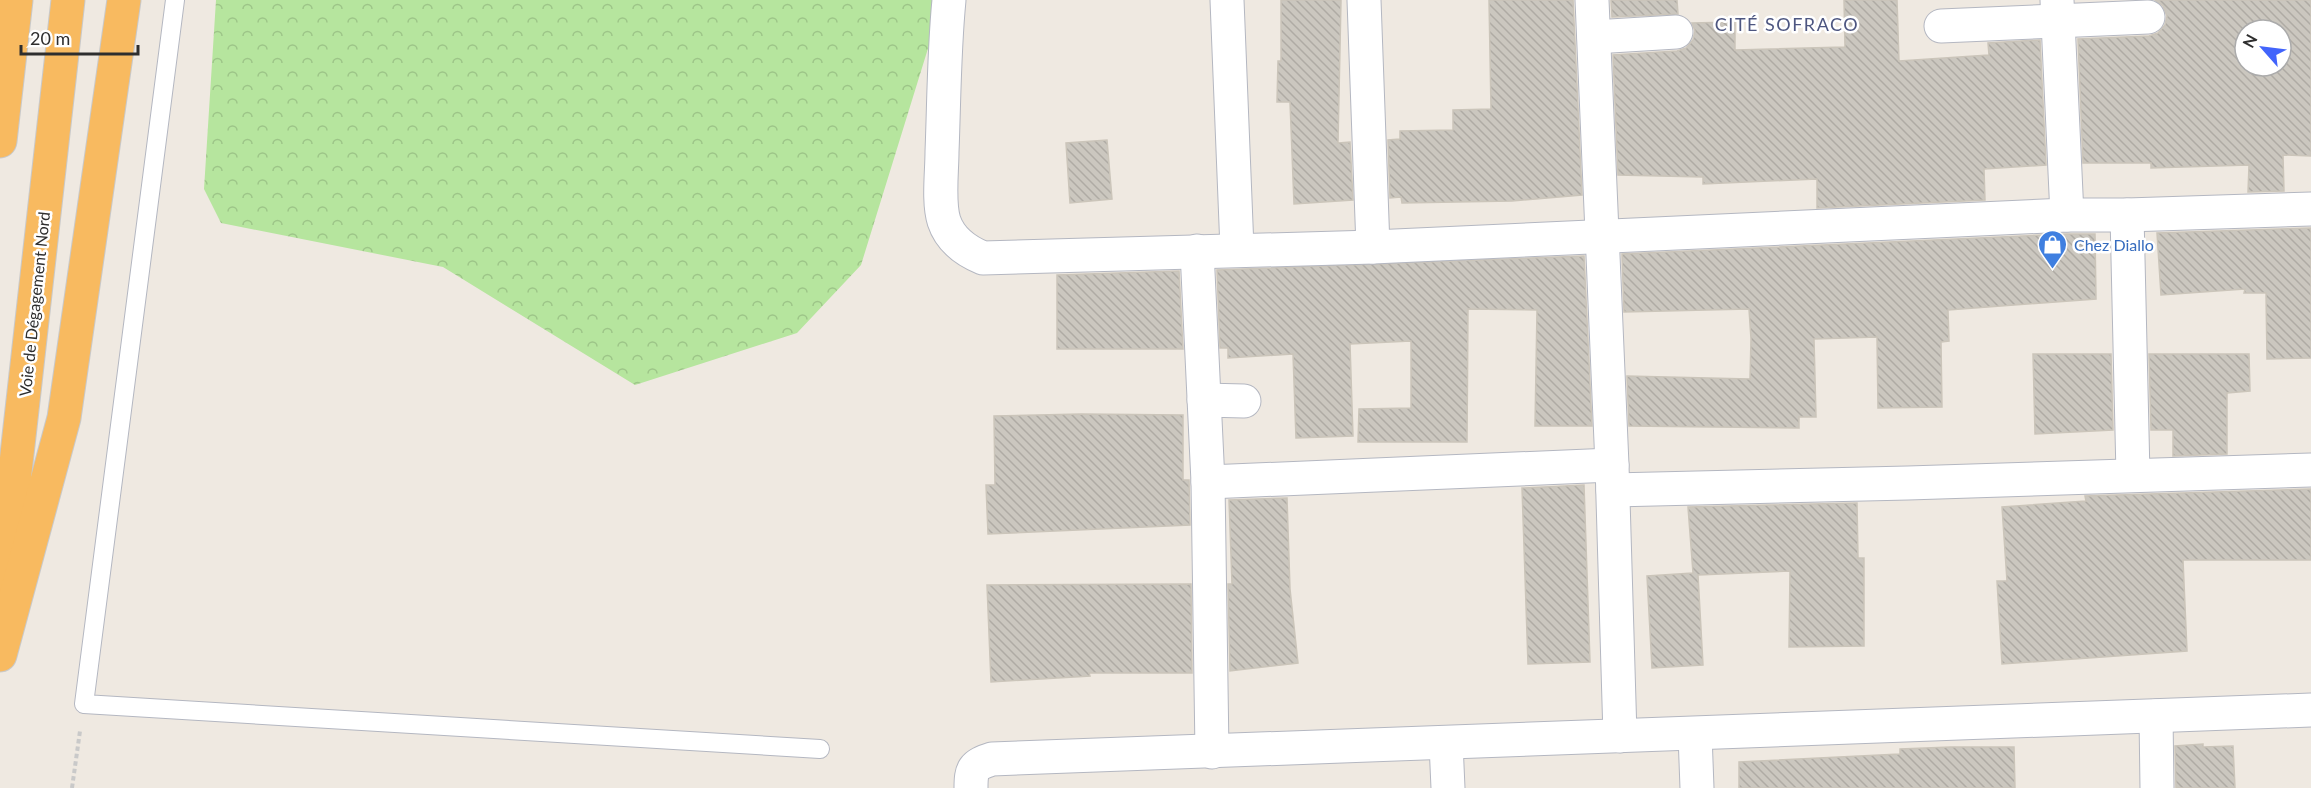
<svg xmlns="http://www.w3.org/2000/svg" width="2311" height="788" font-family="Lato,sans-serif">
	<style>
		.forest { fill: url(#forest-crowns) }
		.building { fill: url(#building-back-hatch); stroke: #cbc5ba; stroke-width: 1.5; fill-rule: evenodd }
		.lines { fill: none; stroke-linecap: round; stroke-linejoin: round }
		.service-casing { stroke: #b4b7c1; stroke-width: 20 }
		.minor-casing { stroke: #b4b7c1; stroke-width: 35 }
		.trunk-casing { stroke: #c9c9c9; stroke-width: 35 }
		.path { stroke: #c9c9c9; stroke-width: 4; stroke-dasharray: 4.5 3; stroke-linecap: butt }
		.service { stroke: #fff; stroke-width: 18 }
		.minor { stroke: #fff; stroke-width: 33 }
		.trunk { stroke: #f8ba60; stroke-width: 33 }
		.labels { text-anchor: middle; dominant-baseline: central; stroke-width: 5; stroke-linejoin: round; paint-order: stroke }
		.shop-label { font-size: 16px; fill: #366cbe; stroke: #fff; text-anchor: start }
		.street-label { font-size: 16px; fill: #2e2e2e; stroke: #fff }
		.neighbourhood-label { font-size: 18px; letter-spacing: 1.5px; fill: #4d5680; stroke: #fff }
	</style>
	<defs>
		<pattern id="forest-crowns" width="20" height="18" patternUnits="userSpaceOnUse" patternTransform="scale(1.5)"><rect width="20" height="18" fill="#b6e59e"/><path d="M2 6a3 3 0 1 1 6 0M12 15a3 3 0 1 1 6 0" fill="none" stroke="#9dc588"/></pattern>
		<pattern id="building-back-hatch" width="6" height="6" patternUnits="userSpaceOnUse" patternTransform="scale(1.5)"><rect width="6" height="6" fill="#cbc7bf"/><path d="M-1 5l2 2M0 0l6 6M5-1l2 2" fill="none" stroke="#afaba4"/></pattern>
	</defs>
	<rect width="100%" height="100%" fill="#efe9e1"/>
	<path class="forest" d="M216 0H943L861 265 797 333 635 385 443 267 221 223 204 189Z"/>
	<g class="building">
		<path d="M1281 0H1341L1338 143 1350 142 1353 200 1294 204 1290 102H1277L1278 61H1281Z"/>
		<path d="M1489 0H1573L1582 195 1512 201 1402 203 1401 197 1390 198 1388 140 1400 139V131L1453 130V110L1491 109Z"/>
		<path d="M1611 0H1677L1678 14 1612 17Z"/>
		<path d="M1844 0H1897L1899 61 1989 55 1988 43 2040 40 2046 165 1984 169 1985 200 1817 208V179L1703 184V177L1618 175 1613 55 1677 51 1686 48 1693 40 1695 31 1692 23 1735 22V50L1845 47Z"/>
		<path d="M2155 0H2311V156L2283 155 2284 191 2248 192 2249 165 2151 168V163H2083L2078 39 2149 36 2158 33 2165 25 2167 16 2163 6ZM2245 30H2281V66H2245Z"/>
		<path d="M1107 140 1112 199 1070 203 1066 143Z"/>
		<path d="M2311 228V358L2267 359 2266 293H2244L2245 289 2161 295 2157 233Z"/>
		<path d="M2067 234H2095L2096 299 1948 310 1949 341 1941 342 1942 407 1878 408 1877 337 1814 339 1816 417H1799V428L1629 426 1627 376 1750 379 1751 339 1749 309 1624 312 1622 254Z"/>
		<path d="M1584 256 1592 426H1535L1537 310 1468 309 1467 442H1358L1359 409 1411 408V341L1350 344 1353 436 1296 438 1293 354 1228 358V348H1220L1217 270Z"/>
		<path d="M1179 271 1183 349H1057V275Z"/>
		<path d="M2033 354H2111L2113 430 2035 434Z"/>
		<path d="M2149 354H2249L2250 391 2227 393V454L2173 456V430H2151Z"/>
		<path d="M1081 414 1183 415V480H1189L1190 525 988 534 986 485H995L994 416Z"/>
		<path d="M1584 485 1590 662 1528 664 1522 488Z"/>
		<path d="M2311 489V560H2183L2187 651 2002 664 1997 581H2007L2002 507 2086 501 2085 496Z"/>
		<path d="M1287 498 1290 589 1298 663 1230 671 1228 584H1232L1229 500Z"/>
		<path d="M1857 503 1858 558H1864V646L1789 647 1790 571 1698 575 1703 665 1652 668 1647 576 1693 573 1688 507Z"/>
		<path d="M1191 584 1192 673H1089L1090 676 991 682 987 585Z"/>
		<path d="M2203 744V747L2233 746 2235 788H2176L2175 746Z"/>
		<path d="M1951 747H2014L2015 788H1739V762L1900 754V749Z"/>
	</g>
	<g class="lines">
		<defs>
			<path id="service" d="M175 0 84 704 820 749"/>
			<g id="minor">
				<path d="M949 0C944 50 944 101 942 152 942 172 938 202 944 221 950 239 966 251 983 258L1373 247 2067 215H2127L2311 209"/>
				<path d="M1227 0 1237 249"/>
				<path d="M1364 0 1373 247"/>
				<path d="M1592 0 1612 465 1620 736"/>
				<path d="M2057 0 2067 215"/>
				<path d="M1941 26 2148 17"/>
				<path d="M1594 37 1676 32"/>
				<path d="M2127 215 2133 475"/>
				<path d="M1197 251 1208 482 1212 752"/>
				<path d="M1204 400 1244 401"/>
				<path d="M1208 482 1612 465"/>
				<path d="M1613 490 1908 483 2311 470"/>
				<path d="M2156 716 2157 788"/>
				<path d="M1695 734 1697 788"/>
				<path d="M1446 743 1448 788"/>
				<path d="M971 788C971 769 973 765 992 759L2311 710"/>
			</g>
			<g id="trunk">
				<path d="M0 141 16 0"/>
				<path d="M3 579 68 0"/>
				<path d="M0 655 64 418 124 0"/>
			</g>
		</defs>
		<use href="#service" class="service-casing"/>
		<use href="#minor" class="minor-casing"/>
		<use href="#trunk" class="trunk-casing"/>
		<path class="path" d="M72 788 80 731"/>
		<use href="#service" class="service"/>
		<use href="#minor" class="minor"/>
		<use href="#trunk" class="trunk"/>
	</g>
	<defs>
		<symbol id="shop-pin" viewBox="-11 -11 22 30"><path d="M0 17L-7.5 6A9.5 9.5 0 1 1 7.5 6Z" fill="#3f7fe0" stroke="#fff"/><path d="M-5-2.5h2.3a2.7 3.5 0 0 1 5.4 0H5L5.5 6h-11ZM-1.5-2.5h3a1.5 2.3 0 0 0-3 0Z" fill="#fff"/></symbol>
	</defs>
	<g fill-rule="evenodd">
		<use href="#shop-pin" x="2036" y="228" width="33" height="45"/>
	</g>
	<g class="labels">
		<g class="shop-label">
			<text x="2074" y="244">Chez Diallo</text>
		</g>
		<g class="street-label">
			<text transform="translate(34 304) rotate(-84)">Voie de Dégagement Nord</text>
		</g>
		<g class="neighbourhood-label">
			<text x="1787" y="24">CITÉ SOFRACO</text>
		</g>
	</g>
	<g transform="translate(2263 48) rotate(298)"><circle r="28" fill="#ffffff" stroke="#ababab" stroke-width="1.5"/>
	<path d="M0-4.5L10 22L0 15L-10 22Z" fill="#4264fb"/>
	<text y="-9" font-size="16" font-weight="bold" text-anchor="middle" fill="#2e2e2e">N</text>
	</g>
	<path d="M21 45v9h117v-9" fill="none" stroke="#2e2e2e" stroke-width="3"/>
	<text x="30" y="45" font-size="18" fill="#2e2e2e" stroke="#ffffff" stroke-width="4.5" paint-order="stroke">20 m</text>
</svg>
